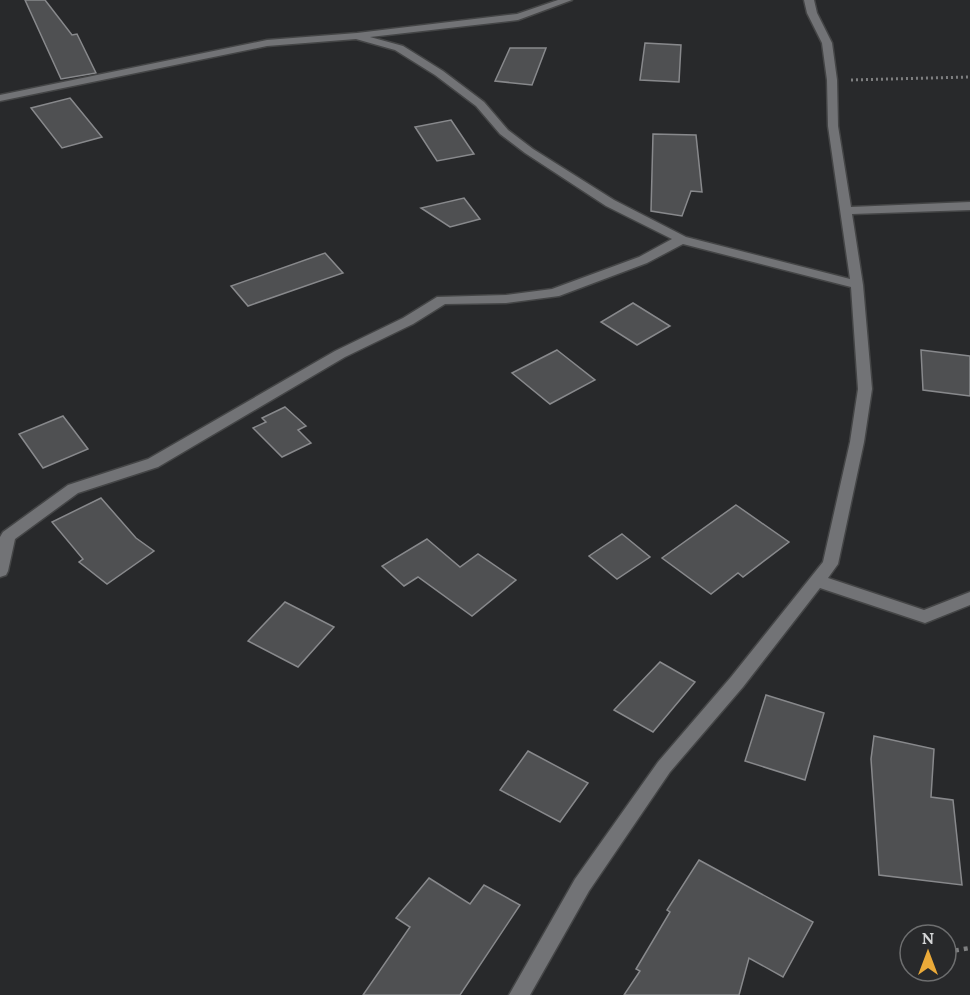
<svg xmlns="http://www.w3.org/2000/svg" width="970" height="995" font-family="Lora,serif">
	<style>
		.building { fill: #4f5052; stroke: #88898c; stroke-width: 1.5 }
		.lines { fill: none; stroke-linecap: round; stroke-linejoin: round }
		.minor-casing { stroke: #444546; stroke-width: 3 }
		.path-far1 { stroke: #7e7f80; stroke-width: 3; stroke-dasharray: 2 3; stroke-linecap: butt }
		.path { stroke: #7e7f80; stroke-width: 4.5; stroke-dasharray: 4 5; stroke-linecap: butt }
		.minor { fill: #727376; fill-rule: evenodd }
	</style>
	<rect width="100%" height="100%" fill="#28292b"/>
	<g class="building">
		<path d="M25 0H45L72 35 77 34 96 73 61 79Z"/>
		<path d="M645 43 681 45 679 82 640 80Z"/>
		<path d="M510 48H546L532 85 495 81Z"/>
		<path d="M70 98 102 137 62 148 31 108Z"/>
		<path d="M451 120 474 154 437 161 415 127Z"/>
		<path d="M653 134 696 135 702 192 691 191 682 216 651 211Z"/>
		<path d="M464 198 480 219 450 227 421 208Z"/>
		<path d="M325 253 343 273 248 306 231 286Z"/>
		<path d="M633 303 670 326 637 345 601 322Z"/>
		<path d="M557 350 595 380 550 404 512 373Z"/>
		<path d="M921 350 970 356V396L923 390Z"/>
		<path d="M285 407 306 426 298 430 311 443 282 457 253 428 266 422 262 418Z"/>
		<path d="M63 416 88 449 43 468 19 434Z"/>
		<path d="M101 498 136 538 154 551 107 584 79 562 83 559 52 522Z"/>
		<path d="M736 505 789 542 743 577 738 573 711 594 662 558Z"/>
		<path d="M622 534 650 557 617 579 589 556Z"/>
		<path d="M427 539 460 567 478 554 516 580 472 616 418 577 404 586 382 566Z"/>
		<path d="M285 602 334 627 298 667 248 641Z"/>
		<path d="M660 662 695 682 653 732 614 710Z"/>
		<path d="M766 695 824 713 805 780 745 761Z"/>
		<path d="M874 736 934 749 931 797 953 800 962 885 879 875 871 759Z"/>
		<path d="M528 751 588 783 560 822 500 790Z"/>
		<path d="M699 860 813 922 783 977 749 958 739 995H624L640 971 636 969 670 912 667 910Z"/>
		<path d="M429 878 470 904 484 885 520 905 460 995H363L410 927 396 918Z"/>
	</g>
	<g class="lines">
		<defs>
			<path id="minor" d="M558 0H572L518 20 370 37 403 46 443 71 484 102 508 130 533 149 614 200 686 237 850 279 828 126 827 80 822 43 807 13 804 0H814L817 13 832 43 837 80 838 126 851 207 970 202V210L852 214 863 285 872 389 864 442 838 564 828 578 924 610 970 592V605L925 623 820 588 743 687 670 772 589 891 530 995H509L575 879 658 762 731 677 823 562 850 442 858 389 851 287 683 244 647 263 559 296 506 303 445 304 413 324 345 357 158 467 78 493 15 539 8 571 6 575 0 577V537L3 532 68 485 148 459 335 351 403 318 437 297 506 295 552 289 639 257 672 239 606 206 525 153 500 134 476 106 435 75 395 50 356 39 267 46 0 101V95L267 40 357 33 517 14Z"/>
		</defs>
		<use href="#minor" class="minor-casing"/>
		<path class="path-far1" d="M851 80 970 77"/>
		<g class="path">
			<path d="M946 952 970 948"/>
			<path d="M902 960 910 958"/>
		</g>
		<use href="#minor" class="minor"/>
	</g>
	<g transform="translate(928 953)"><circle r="28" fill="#28292b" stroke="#6d6e6f" stroke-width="1.5"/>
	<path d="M0-4.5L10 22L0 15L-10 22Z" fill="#ebaa39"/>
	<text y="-9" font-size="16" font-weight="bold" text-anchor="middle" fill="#d4d5d6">N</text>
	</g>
</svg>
